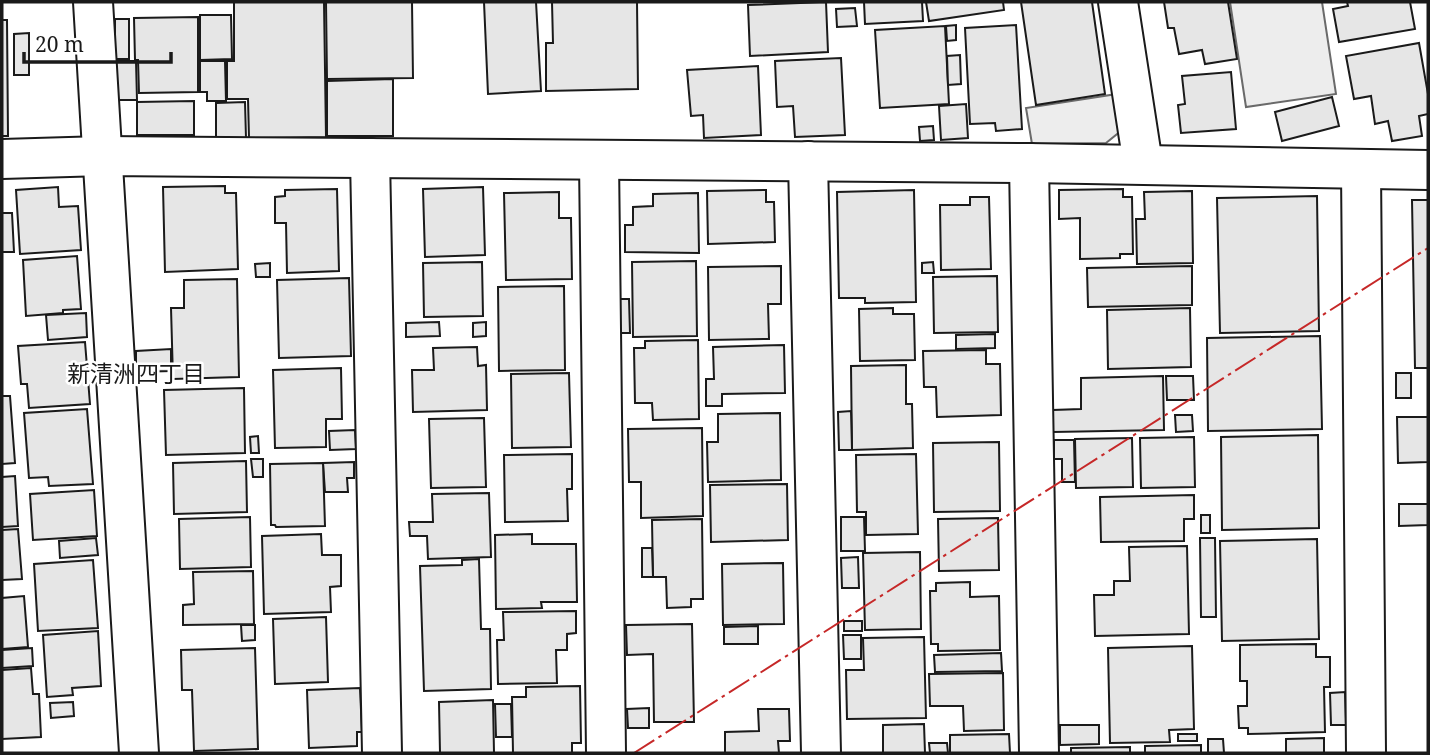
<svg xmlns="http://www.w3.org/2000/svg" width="1430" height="755" font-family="'Noto Serif','Noto Sans JP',serif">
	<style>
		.parking { fill: #ededed; stroke: #6a6a6a; stroke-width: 2 }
		.building { fill: #e6e6e6; stroke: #1a1a1a; stroke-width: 2 }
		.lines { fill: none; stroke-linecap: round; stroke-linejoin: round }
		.minor-casing { stroke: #1a1a1a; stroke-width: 42 }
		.minor { stroke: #fff; stroke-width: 38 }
		.power { stroke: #c62828; stroke-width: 2; stroke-dasharray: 24 5 3.5 5; stroke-linecap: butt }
		.labels { text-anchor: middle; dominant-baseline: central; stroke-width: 5; stroke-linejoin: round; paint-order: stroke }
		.neighbourhood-label { font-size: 23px; fill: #1a1a1a; stroke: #fff }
	</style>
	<rect width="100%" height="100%" fill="#fff"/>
	<g class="parking">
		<path d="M1230 2H1322L1336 94 1246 107Z"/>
		<path d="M1117 94 1122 130 1106 143 1032 144 1026 108Z"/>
	</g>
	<g class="building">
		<path d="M234 2H324L326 137 249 138 248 99H227V61H234Z"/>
		<path d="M326 2H412L413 78 327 79Z"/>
		<path d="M484 2H536L541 91 488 94Z"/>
		<path d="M552 2H637L638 89 546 91V43H553Z"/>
		<path d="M826 2 828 52 750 56 748 5Z"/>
		<path d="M864 2H922L923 21 865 24Z"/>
		<path d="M926 2H1003L1004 10 929 21Z"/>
		<path d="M1021 2H1092L1105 94 1036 105Z"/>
		<path d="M1164 2H1228L1237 59 1205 64 1202 50 1179 54 1174 28H1168Z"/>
		<path d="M1347 2H1410L1415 29 1339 42 1333 9 1348 6Z"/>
		<path d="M855 8 857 26 837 27 836 9Z"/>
		<path d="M200 15H231L232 59 200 60Z"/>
		<path d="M198 17V92L139 93 138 60H135L134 18Z"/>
		<rect x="115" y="19" width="14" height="40"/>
		<path d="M2 20H7L8 136H2Z"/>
		<path d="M956 25V40L947 41 946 26Z"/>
		<path d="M1016 25 1022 129 996 131 995 123 970 124 965 28Z"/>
		<path d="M945 26 949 104 880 108 875 30Z"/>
		<path d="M29 33V75H14V34Z"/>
		<path d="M1419 43 1428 94V114L1419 116 1422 136 1392 141 1388 121 1375 124 1371 96 1354 99 1346 56Z"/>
		<path d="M960 55 961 84 948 85 947 56Z"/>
		<path d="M841 58 845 135 795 137 793 106 777 107 775 61Z"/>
		<path d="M115 61H136L137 100H116Z"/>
		<path d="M200 61H225L226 101H207V92H200Z"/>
		<path d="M758 66 761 135 704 138 703 115 691 116 687 70Z"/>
		<path d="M1231 72 1236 129 1181 133 1178 105 1185 104 1182 76Z"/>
		<path d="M393 79V136H327V81Z"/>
		<path d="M1332 97 1339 126 1282 141 1275 112Z"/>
		<path d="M194 101V135H137V102Z"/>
		<path d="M245 102 246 138 216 139V103Z"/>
		<path d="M966 104 968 138 941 140 939 106Z"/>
		<path d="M933 126 934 140 920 141 919 127Z"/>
		<path d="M225 186V193H236L238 269 165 272 163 187Z"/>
		<path d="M58 187 59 207 78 206 81 250 20 254 16 190Z"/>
		<path d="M483 187 485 255 425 257 423 189Z"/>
		<path d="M337 189 339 271 287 273 286 223H275V197L285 196V190Z"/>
		<path d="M1123 189V197H1132L1133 254H1120V258L1080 259V218L1059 219V190Z"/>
		<path d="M766 190V202H774L775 242 708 244 707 191Z"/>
		<path d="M914 190 916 302 865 303V298H839L837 192Z"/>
		<path d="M1192 191 1193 263 1137 264 1136 219H1145L1144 192Z"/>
		<path d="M559 192V218H571L572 279 506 280 504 193Z"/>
		<path d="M698 193 699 253 625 252V225H633V207L653 206V194Z"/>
		<path d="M1317 196 1319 331 1220 333 1217 198Z"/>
		<path d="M970 197H989L991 269 941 270 940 205H970Z"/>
		<path d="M1412 200H1428V368H1415Z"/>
		<path d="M2 213H12L14 252H2Z"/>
		<path d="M77 256 81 309 63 310V313L26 316 23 260Z"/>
		<path d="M696 261 697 336 633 337 632 262Z"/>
		<path d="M482 262 483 316 424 317 423 263Z"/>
		<path d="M933 262 934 273H922V263Z"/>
		<path d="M270 263V277H256L255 264Z"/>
		<path d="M781 266V304H768L769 339 709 340 708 267Z"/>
		<path d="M1192 266V305L1088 307 1087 268Z"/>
		<path d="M997 276 998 332 934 333 933 277Z"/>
		<path d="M349 278 351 356 279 358 277 280Z"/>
		<path d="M237 279 239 377 173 379 171 308H184V280Z"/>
		<path d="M564 286 565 370 499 371 498 287Z"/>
		<path d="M619 299H629L630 333H619Z"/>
		<path d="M893 308V314H914L915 360 860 361 859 309Z"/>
		<path d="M1190 308 1191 367 1108 369 1107 310Z"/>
		<path d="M86 313 87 337 48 340 46 315Z"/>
		<path d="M439 322 440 336 406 337V323Z"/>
		<path d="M486 322V336L473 337V323Z"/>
		<path d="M995 334V348L956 349V335Z"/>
		<path d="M1320 336 1322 429 1208 431 1207 338Z"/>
		<path d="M698 340 699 419 653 420 652 403H635L634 348H645V341Z"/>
		<path d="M85 342 90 404 29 408 27 384H21L18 346Z"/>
		<path d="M784 345 785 393 722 394V406H706V379H714L713 347Z"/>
		<path d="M477 347 478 366 486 365 487 410 413 412 412 370H434L433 348Z"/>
		<path d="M171 349V371L136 372V351Z"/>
		<path d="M986 350V364H1000L1001 415 937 417 936 387H924L923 351Z"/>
		<path d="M906 365V404H912L913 448 852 450 851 366Z"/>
		<path d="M341 368 342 419H326V447L275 448 273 370Z"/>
		<path d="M569 373 571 447 512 448 511 374Z"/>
		<rect x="1396" y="373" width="15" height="25"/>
		<path d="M1163 376 1164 430 1053 432V410L1081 409V378Z"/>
		<path d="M1166 376H1193L1194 400H1167Z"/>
		<path d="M244 388 245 453 166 455 164 390Z"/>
		<path d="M2 396H10L15 463 2 464Z"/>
		<path d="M87 409 93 484 49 486 48 477 29 478 24 413Z"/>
		<path d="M851 411 852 450H839L838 412Z"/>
		<path d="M780 413 781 480 708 482 707 442H718V414Z"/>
		<path d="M1175 415H1192L1193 431 1176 432Z"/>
		<path d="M1397 417H1428V462L1398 463Z"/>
		<path d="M484 418 486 487 431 488 429 419Z"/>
		<path d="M702 428 703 516 641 518V482H629L628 429Z"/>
		<path d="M355 430 356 449 330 450 329 431Z"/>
		<path d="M1318 435 1319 528 1222 530 1221 437Z"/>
		<path d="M258 436 259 453H251L250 437Z"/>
		<path d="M1194 437 1195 487 1141 488 1140 438Z"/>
		<path d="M1132 438 1133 487 1076 488 1075 439Z"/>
		<path d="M1054 440H1074L1075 482H1062V459H1054Z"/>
		<path d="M999 442 1000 511 934 512 933 443Z"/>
		<path d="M572 454V489H567L568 521 505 522 504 455Z"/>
		<path d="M916 454 918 534 866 535V512H857L856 455Z"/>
		<path d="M251 459H263V477H253Z"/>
		<path d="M246 461 247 512 174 514 173 463Z"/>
		<path d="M354 462V478H347L348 492H325L323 463Z"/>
		<path d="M323 463 325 526 276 527 275 525H271L270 464Z"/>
		<path d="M15 476 18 526 2 527V477Z"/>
		<path d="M787 484 788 540 711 542 710 485Z"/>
		<path d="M94 490 97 536 33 540 30 494Z"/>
		<path d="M489 493 491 557 428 559 427 536H410L409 522H433L432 494Z"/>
		<path d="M1194 495V519H1184V541L1101 542 1100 497Z"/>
		<path d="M1399 504H1428V525L1399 526Z"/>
		<rect x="1201" y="515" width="9" height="18"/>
		<path d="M250 517 251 567 180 569 179 519Z"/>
		<path d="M841 517H864L865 551H841Z"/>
		<path d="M998 518 999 570 939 571 938 519Z"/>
		<path d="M702 519 703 599H691V607L667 608 666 577H653L652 520Z"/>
		<path d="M18 529 22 579 2 580V530Z"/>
		<path d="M321 534 322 555H341V586L330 587 331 612 264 614 262 536Z"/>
		<path d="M532 534V544H576L577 602H541L542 608 496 609 495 535Z"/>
		<path d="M96 538 98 555 60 558 59 541Z"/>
		<path d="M1200 538H1215L1216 617H1201Z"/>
		<path d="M1317 539 1319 639 1222 641 1220 541Z"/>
		<path d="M1187 546 1189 634 1095 636 1094 595H1114V581H1130L1129 547Z"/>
		<path d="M642 548H652L653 577H642Z"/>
		<path d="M920 552 921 629 865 630 863 553Z"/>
		<path d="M858 557 859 588H842L841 558Z"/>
		<path d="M479 559 481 629H490L491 689 424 691 420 566 462 565V560Z"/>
		<path d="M93 560 98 628 38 631 34 564Z"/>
		<path d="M783 563 784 624 723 625 722 564Z"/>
		<path d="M253 571 254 624 183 625V605L194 604 193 572Z"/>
		<path d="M970 582V597L999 596 1000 650 938 651V644H931L930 591H936V583Z"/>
		<path d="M24 596 28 647 2 649V598Z"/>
		<path d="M576 611V633L567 634V650H556L557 683 498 684 497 640H504L503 612Z"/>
		<path d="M326 617 328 682 275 684 273 619Z"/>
		<rect x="844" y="621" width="18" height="10"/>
		<path d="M692 624 694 722H654L653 654 627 655 626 625Z"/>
		<path d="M241 625H255V640L242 641Z"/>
		<path d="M758 626V644H724V627Z"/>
		<path d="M98 631 101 686 72 688 73 695 47 697 43 635Z"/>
		<path d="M843 635H861V659H844Z"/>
		<path d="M924 637 926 718 847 719 846 670H864L863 638Z"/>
		<path d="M1316 644V657H1330V687H1324L1325 732 1248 734V728H1239L1238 706H1247V681H1240V645Z"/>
		<path d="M1192 646 1194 729 1169 730 1170 742 1110 743 1108 648Z"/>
		<path d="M32 648 33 666 2 668V650Z"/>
		<path d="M255 648 258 749 194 751 192 690H182L181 650Z"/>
		<path d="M1001 653 1002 671 935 672 934 655Z"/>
		<path d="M31 668 33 694H39L41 737 2 739V670Z"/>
		<path d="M1003 673 1004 730 964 731 963 706H930L929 674Z"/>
		<path d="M580 686 581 743H572V753H513L512 697H526V687Z"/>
		<path d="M360 688 362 732H357V746L309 748 307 690Z"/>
		<path d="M1345 692 1346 725H1331L1330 693Z"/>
		<path d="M493 700 494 753H440L439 702Z"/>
		<path d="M73 702 74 716 51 718 50 703Z"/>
		<path d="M495 704H511L512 737H496Z"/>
		<path d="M649 708V728H628L627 709Z"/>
		<path d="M758 709H789L790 741H778L779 753H725V732L759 731Z"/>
		<path d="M924 724 925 753H883V725Z"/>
		<path d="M1060 725H1099V744L1060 745Z"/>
		<path d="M1009 734 1010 753H950V735Z"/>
		<rect x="1178" y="734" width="19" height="7"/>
		<path d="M1324 738V753H1341H1286V739Z"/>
		<path d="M1208 739H1223L1224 753H1208Z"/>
		<path d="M929 743H947L948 753H930Z"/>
		<path d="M1201 745V753H1145V746Z"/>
		<path d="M1130 747V753H1071V748Z"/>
	</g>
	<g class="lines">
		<defs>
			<g id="minor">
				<path d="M93 2 139 753"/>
				<path d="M1118 2 1143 164"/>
				<path d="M370 158 382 753"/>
				<path d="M2 159 103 156 1029 163 1428 170"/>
				<path d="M599 160 606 753"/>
				<path d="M808 161 821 753"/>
				<path d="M1029 163 1039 753"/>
				<path d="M1361 169 1366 753"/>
			</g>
		</defs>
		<use href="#minor" class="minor-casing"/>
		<use href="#minor" class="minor"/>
		<path class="power" d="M634 753 1428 248"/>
	</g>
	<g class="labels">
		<g class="neighbourhood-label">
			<text x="136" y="373">新清洲四丁目</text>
		</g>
	</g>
	<rect width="1430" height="755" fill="none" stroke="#1a1a1a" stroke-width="7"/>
	<path d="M24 52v10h147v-10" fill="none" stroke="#1a1a1a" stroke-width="3.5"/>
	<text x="35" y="52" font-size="21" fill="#1a1a1a" stroke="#ffffff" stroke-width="5" paint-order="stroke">20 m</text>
</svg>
